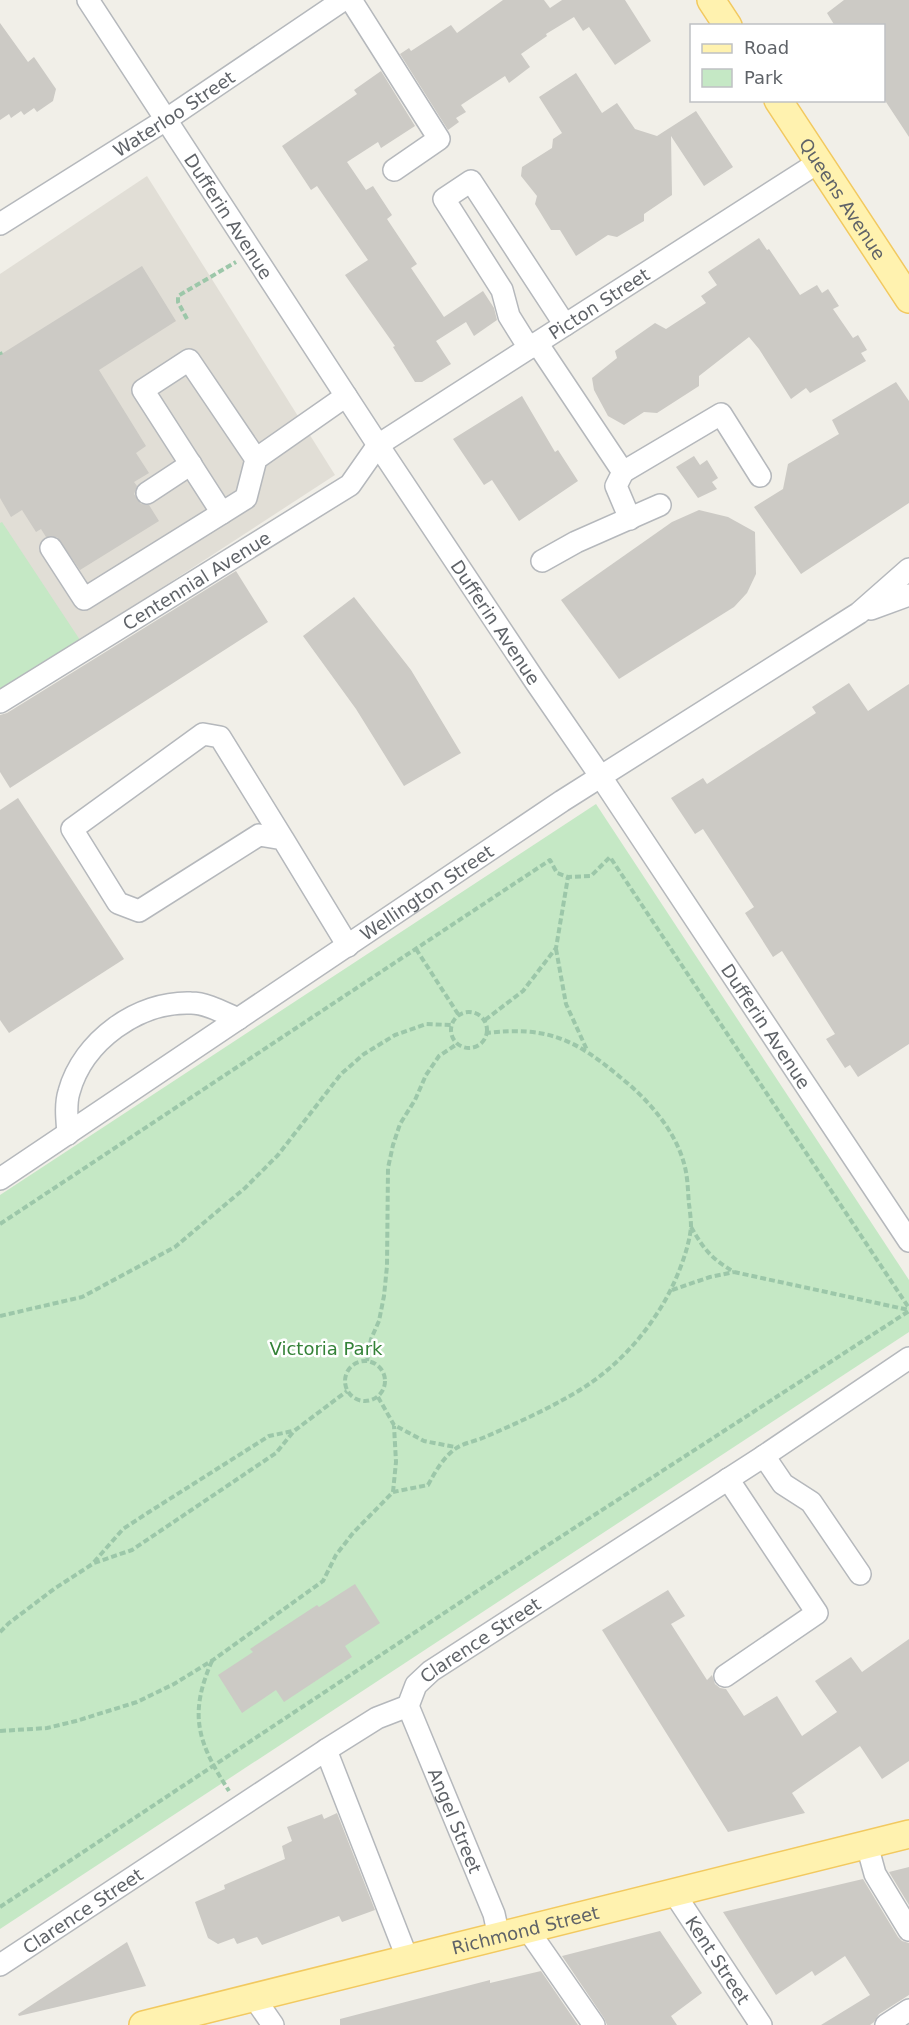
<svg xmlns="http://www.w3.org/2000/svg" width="909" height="2025" font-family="'DejaVu Sans',sans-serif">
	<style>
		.education { fill: #e1ded6 }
		.green { fill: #c5e8c5 }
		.building { fill: #cccac5 }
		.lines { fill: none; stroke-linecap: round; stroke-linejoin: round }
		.minor-casing { stroke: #b5b8bc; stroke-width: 24 }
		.major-casing { stroke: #f2c960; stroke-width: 30 }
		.path { stroke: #9cc7a9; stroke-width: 4; stroke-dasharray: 6 3; stroke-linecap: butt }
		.minor { stroke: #fff; stroke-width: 21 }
		.major { stroke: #fff2af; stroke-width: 27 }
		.labels { text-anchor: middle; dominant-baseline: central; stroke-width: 5; stroke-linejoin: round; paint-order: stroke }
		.street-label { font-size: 18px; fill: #5f6368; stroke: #fff }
		.park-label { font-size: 18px; fill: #348238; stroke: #fff }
	</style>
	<rect width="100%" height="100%" fill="#f1efe8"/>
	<path class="education" d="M147 176 335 475 0 693V274Z"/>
	<g class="green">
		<path d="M2 522 80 640 0 693V523Z"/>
		<path d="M596 804 909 1280V1332L0 1929V1195Z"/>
	</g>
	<g class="building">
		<path d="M503 0H544L550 8 562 0H625L651 41 615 65 589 27 583 31 574 17 546 34 547 36 521 54 530 67 509 83 505 76 461 105 466 112 456 118 459 122 448 130 400 54 409 48 411 51 451 25 457 33Z"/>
		<path d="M844 0H909V137L884 99V26H835L827 13Z"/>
		<path d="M0 23 28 62 34 57 56 89 53 101 37 112 34 108 24 115 21 111 11 118 9 114 0 120Z"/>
		<path d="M381 71 415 126 381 148 378 142 347 162 366 190 373 186 392 215 387 219 417 264 411 268 444 317 483 291 494 308 497 320 474 336 466 322 436 341 451 364 422 382H415L393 347 395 346 345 275 368 260 317 186 311 190 282 146 357 94 354 90Z"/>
		<path d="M576 73 602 113 617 103 635 129 657 136 696 111 733 167 704 186 671 136 672 195 644 214V221L617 237 608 235 576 256 560 230H551L535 204 537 196 521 176 522 167 552 148 553 139 562 133 539 97Z"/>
		<path d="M759 238 767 250 769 249 800 295 817 285 822 293 828 289 839 306 833 309 853 338 858 335 867 350 861 353 866 361 810 393 806 388 791 399 759 349 749 337 699 376V386L657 413 644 412 624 425 608 416 594 390 592 378 617 358 615 351 655 323 666 329 706 303 701 296 717 285 708 272Z"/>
		<path d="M142 266 176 321 99 370 146 446 136 453 149 473 134 482 137 486 134 494 141 504 149 505 159 521 80 570 57 537H46L41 529 36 532 22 510 11 517 0 498V355Z"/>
		<path d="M896 382 909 401V503L801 574 754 507 783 489 788 464 839 434 832 420Z"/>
		<path d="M522 396 555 452 558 450 578 481 519 521 492 480 484 485 453 439Z"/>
		<path d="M694 456 700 465 707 460 718 478 712 482 717 489 698 498 676 467Z"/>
		<path d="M699 510 728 517 755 532 756 574 747 593 734 607 619 679 561 600 672 522Z"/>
		<path d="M236 571 268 622 10 788 0 772V715L7 713Z"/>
		<path d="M354 597 411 670 461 753 404 786 356 709 303 636Z"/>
		<path d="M849 683 868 711 909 684V1044L858 1077 850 1065 845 1068 826 1039 835 1034 782 951 773 957 745 913 754 907 703 829 695 834 671 798 703 778 707 784 816 713 812 707Z"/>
		<path d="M18 798 124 959 9 1033 0 1020V810Z"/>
		<path d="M355 1584 380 1623 345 1646 352 1657 284 1702 276 1690 242 1713 218 1675 253 1652 250 1649 317 1605 319 1607Z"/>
		<path d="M668 1590 685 1616 671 1624 707 1680 712 1675 715 1684 720 1688 726 1689 744 1716 777 1696 802 1736 837 1712 815 1681 851 1657 862 1672 909 1639V1761L882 1779 860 1746 792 1793 805 1813 728 1832 602 1630Z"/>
		<path d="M337 1813 375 1910 342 1922 339 1916 262 1945 257 1937 237 1944 234 1938 218 1944 208 1938 195 1902 225 1889 224 1885 285 1859 282 1846 292 1841 287 1827 322 1814 324 1819Z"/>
		<path d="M909 1867V1905L889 1872Z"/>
		<path d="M863 1879 898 1937 902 1941 909 1943V1995L879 2014 874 2022 870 2025H821L870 1995 845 1956 815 1976 812 1971 776 1995 723 1912Z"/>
		<path d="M660 1931 702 1993 671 2016 677 2025H607L604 2018 562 1956Z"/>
		<path d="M127 1942 146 1986 19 2016 18 2014Z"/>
		<path d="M541 1971 578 2025H340V2019L490 1980V1983Z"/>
	</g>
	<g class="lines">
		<defs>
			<g id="minor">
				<path id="s1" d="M88 0 378 445 535 681 601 777 909 1241"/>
				<path d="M351 0 439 139 394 170"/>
				<path id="s2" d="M0 224 167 119 343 0"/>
				<path d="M537 343 623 472 721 414 760 476"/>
				<path d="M529 348 509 316 502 290 444 199 471 181 565 325"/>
				<path d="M256 459 246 498 222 513 143 390 189 360 256 459 346 396"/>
				<path d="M623 472 616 486 630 519"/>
				<path d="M147 493 191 464"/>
				<path d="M51 548 84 599 222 513"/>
				<path d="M542 561 576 542 660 505"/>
				<path d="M871 609 909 595"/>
				<path id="s3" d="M0 702 350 485 378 445 819 162"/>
				<path d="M283 839 220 737 203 734 72 829 118 903 139 911 259 835 283 839 348 946"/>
				<path d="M68 1134C67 1120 65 1105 69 1092 83 1041 138 1001 191 1003 207 1003 224 1013 238 1019"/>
				<path id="s4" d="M0 1179 562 801 859 613 909 569"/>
				<path d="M764 1456 783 1484 811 1502 860 1574"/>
				<path d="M725 1676 817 1613 728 1479"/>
				<path id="s5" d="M408 1706 494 1914 499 1937"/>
				<path d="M326 1750 408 1960"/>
				<path d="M867 1845 875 1874 909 1930"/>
				<path id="s6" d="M674 1893 761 2025"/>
				<path d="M528 1930 594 2025"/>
				<path id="s7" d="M0 1965 326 1750 377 1718 408 1706 416 1685 431 1671 764 1456 909 1358"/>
				<path d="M255 1999 273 2025"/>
				<path d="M886 2025 909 2010"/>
			</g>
			<g id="major">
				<path d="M711 0 728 26"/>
				<path id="s8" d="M778 100 909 299"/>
				<path id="s9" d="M143 2025 909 1834"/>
			</g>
		</defs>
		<use href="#minor" class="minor-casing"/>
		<use href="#major" class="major-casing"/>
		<g class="path">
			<path d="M187 319 178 302V296L236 262"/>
			<path d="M0 352 1 355"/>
			<path d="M416 949 458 1014"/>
			<path d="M556 949 566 1004 587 1050"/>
			<circle cx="469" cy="1030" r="18"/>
			<path d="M485 1020 523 991 556 948 568 877"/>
			<path d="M0 1224 550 860 557 873 568 877 591 876 610 857 909 1308"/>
			<path d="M691 1227C705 1251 711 1258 734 1272L909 1310"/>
			<path d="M672 1290 710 1277 734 1272"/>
			<path d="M0 1316 82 1297 175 1247 245 1188 278 1155 341 1074 364 1054 395 1035 426 1024 451 1025"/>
			<path d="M367 1361 371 1339 379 1321 384 1296 387 1266 388 1168 393 1145 400 1124 415 1100 426 1075 439 1056 457 1044"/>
			<circle cx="365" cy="1381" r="20"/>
			<path d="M378 1397 394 1425 424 1441 455 1447"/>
			<path d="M393 1492 396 1462 394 1426"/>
			<path d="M94 1562 123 1529 149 1512 269 1436 293 1431"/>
			<path d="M0 1632 9 1623 54 1589 94 1563 132 1550 276 1453 294 1431 347 1391"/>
			<path d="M212 1661C188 1715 198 1743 229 1791"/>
			<path d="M0 1731 47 1728 76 1721 137 1702 174 1684 213 1660 323 1581 336 1555 353 1533 393 1492 428 1485C435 1472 443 1458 455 1449 463 1443 476 1441 485 1437 515 1424 546 1410 575 1393 612 1371 641 1341 663 1304 675 1284 689 1250 691 1227 691 1220 690 1211 689 1204 688 1194 688 1183 686 1172 679 1134 649 1100 620 1077 575 1039 547 1026 487 1033"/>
			<path d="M0 1907 494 1580 909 1311"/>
		</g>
		<use href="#minor" class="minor"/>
		<use href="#major" class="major"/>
	</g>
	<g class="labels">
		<g class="street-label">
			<text stroke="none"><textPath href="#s2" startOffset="206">Waterloo Street</textPath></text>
			<text stroke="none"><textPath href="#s8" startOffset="118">Queens Avenue</textPath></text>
			<text stroke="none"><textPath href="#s1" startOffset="258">Dufferin Avenue</textPath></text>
			<text stroke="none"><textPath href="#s3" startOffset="723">Picton Street</textPath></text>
			<text stroke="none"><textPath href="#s3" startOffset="231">Centennial Avenue</textPath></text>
			<text stroke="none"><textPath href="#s1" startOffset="744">Dufferin Avenue</textPath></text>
			<text stroke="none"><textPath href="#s4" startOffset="514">Wellington Street</textPath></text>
			<text stroke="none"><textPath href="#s1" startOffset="1230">Dufferin Avenue</textPath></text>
			<text stroke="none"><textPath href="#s7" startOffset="585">Clarence Street</textPath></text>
			<text stroke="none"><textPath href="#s5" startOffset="124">Angel Street</textPath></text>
			<text stroke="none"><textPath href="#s7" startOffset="99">Clarence Street</textPath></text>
			<text stroke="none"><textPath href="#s9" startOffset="394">Richmond Street</textPath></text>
			<text stroke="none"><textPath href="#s6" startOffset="80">Kent Street</textPath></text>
		</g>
		<g class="park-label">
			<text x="326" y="1348">Victoria Park</text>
		</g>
	</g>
	<rect x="690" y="24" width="195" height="78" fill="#ffffff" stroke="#bfc1c3" stroke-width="1.5"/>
	<rect x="702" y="44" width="30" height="9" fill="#fff2af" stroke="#bfc1c3" stroke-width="1.5"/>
	<text x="744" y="54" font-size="18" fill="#5f6368">Road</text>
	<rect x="702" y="69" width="30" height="18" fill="#c5e8c5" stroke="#bfc1c3" stroke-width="1.5"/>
	<text x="744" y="84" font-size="18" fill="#5f6368">Park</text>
</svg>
